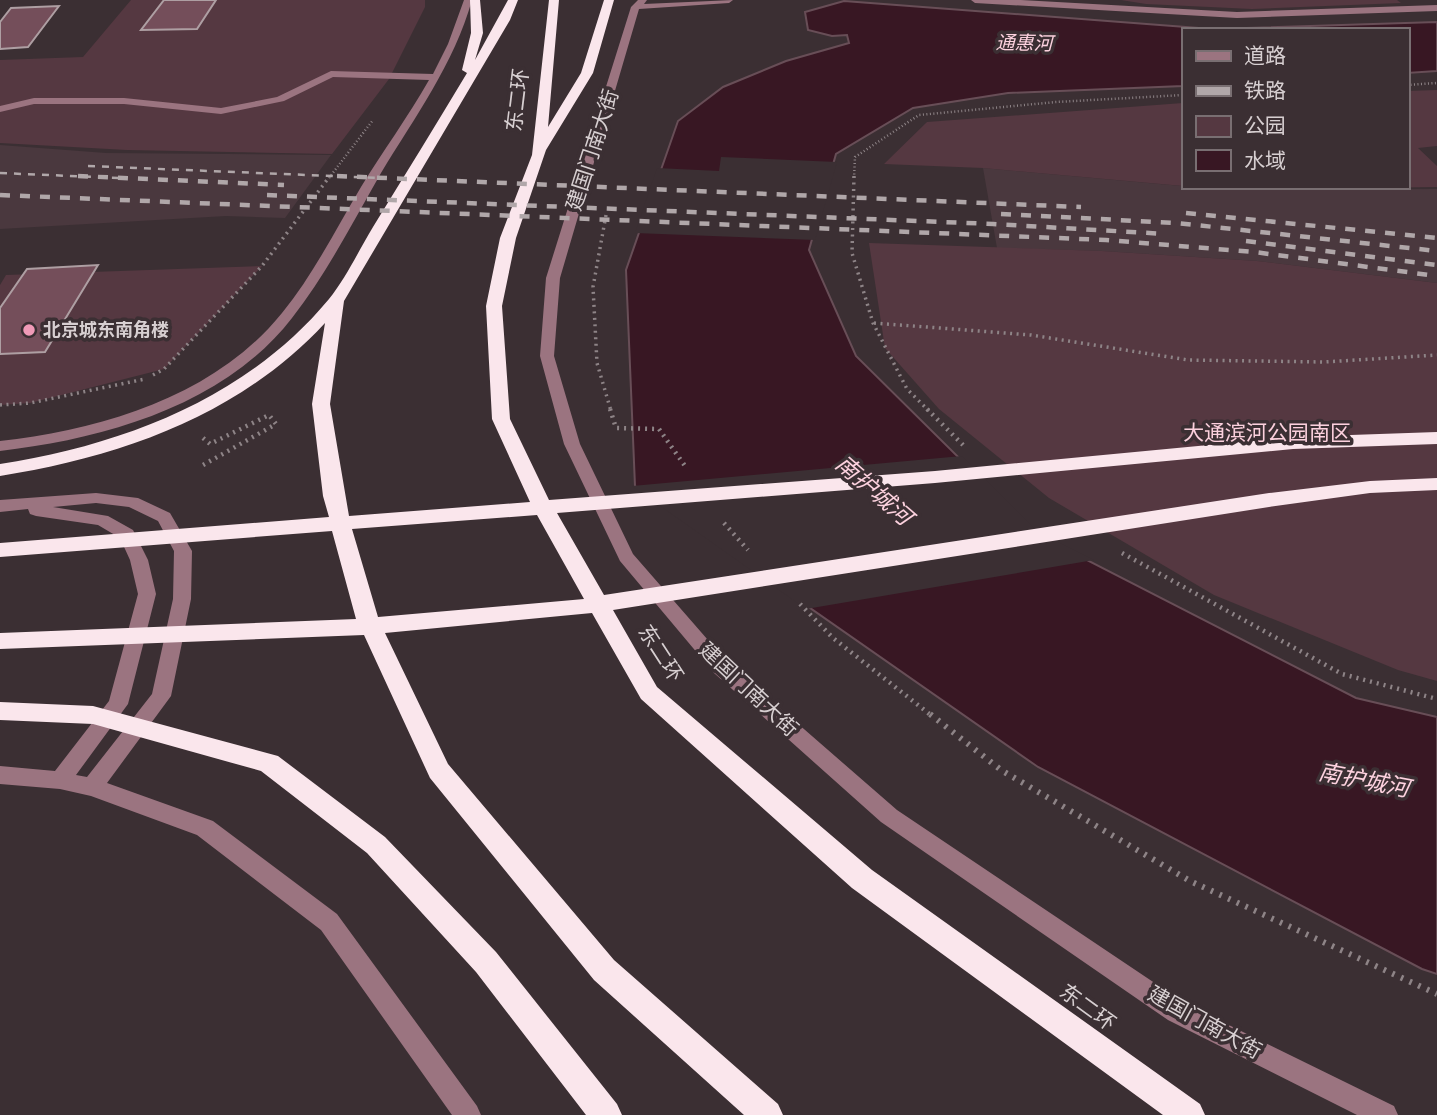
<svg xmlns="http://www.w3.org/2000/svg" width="1437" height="1115" font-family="Rubik,'Noto Sans SC',sans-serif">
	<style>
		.built { fill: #4a383e }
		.green { fill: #553841 }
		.water { fill: #381723; stroke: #684e57; stroke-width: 2 }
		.pier { fill: #3b2f33 }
		.building { fill: #744e5a; stroke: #ae9fa3; stroke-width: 2 }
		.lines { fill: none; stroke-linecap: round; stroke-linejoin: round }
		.path-far3 { stroke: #8e8487; stroke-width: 2.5; stroke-dasharray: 1 2.5; stroke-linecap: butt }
		.path-far2 { stroke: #8e8487; stroke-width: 3.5; stroke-dasharray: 2 4.5; stroke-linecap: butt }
		.path-far1 { stroke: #8e8487; stroke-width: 4.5; stroke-dasharray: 2 5; stroke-linecap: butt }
		.path { stroke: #8e8487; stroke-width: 6; stroke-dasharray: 2.5 7; stroke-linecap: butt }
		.minor { fill: #9b7480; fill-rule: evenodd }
		.highway { fill: #fae6ec; fill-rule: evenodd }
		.rail-far1 { stroke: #b0a7a9; stroke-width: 2.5; stroke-dasharray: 7 7; stroke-linecap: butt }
		.rail { stroke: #b0a7a9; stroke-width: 4.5; stroke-dasharray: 10 10; stroke-linecap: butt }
		.poi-dot { fill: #f09ab7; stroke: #3b2f33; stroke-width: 2.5 }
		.labels { text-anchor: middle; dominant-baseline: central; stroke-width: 7; stroke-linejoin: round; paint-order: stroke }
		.far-poi-label { font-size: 18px; font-weight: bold; fill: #d7cfd1; stroke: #3b2f33; text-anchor: start }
		.far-water-label { font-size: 19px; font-style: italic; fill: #fdd2df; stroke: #3b2f33 }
		.street-label { font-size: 21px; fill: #d7cfd1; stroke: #3b2f33 }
		.park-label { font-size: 21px; fill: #fbd0dd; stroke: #3b2f33 }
		.water-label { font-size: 23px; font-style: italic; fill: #fdd2df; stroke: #3b2f33 }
	</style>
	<rect width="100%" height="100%" fill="#3b2f33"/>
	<g class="built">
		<path d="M0 145 106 153 331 155 285 218 226 216 0 229Z"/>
		<path d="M983 168 1226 190 1437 189V283L1257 261 1102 251 997 248Z"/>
	</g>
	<g class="green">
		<path d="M131 0H425V7L389 79 332 154 127 150 0 143V60L83 57Z"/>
		<path d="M1121 0H1397L1401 3 1252 9 1146 4Z"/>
		<path d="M1437 90V146L1418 148 1437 166V187L1226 190 1195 187H1407V91Z"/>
		<path d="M1183 103V186L983 168 884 164 927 122Z"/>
		<path d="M869 243 1102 251 1257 261 1437 283V681L1398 670 1214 595 1049 498 939 409 885 348Z"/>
		<path d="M262 266 164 369 30 403 0 405V285L6 275Z"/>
	</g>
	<path class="water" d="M844 1 1212 29 1437 22V71L1407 73V30H1183V86L1008 93 913 108 836 154 809 250 856 356 1036 534 1356 698 1437 717V974L1422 969 1038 767 635 486 626 270 678 121 723 87 786 61 849 43 847 35 832 36 808 30 805 12Z"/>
	<g class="pier">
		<path d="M721 157 837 162 815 240 635 233 657 168 719 171Z"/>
		<path d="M962 456 1038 532 1094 560 806 609 632 486Z"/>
	</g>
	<g class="building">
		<path d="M164 0H216L197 29 141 30Z"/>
		<path d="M59 6 28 47 0 49V22L11 8Z"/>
		<path d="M98 265 45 352 0 354V308L27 269Z"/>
	</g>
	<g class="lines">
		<g class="path-far3">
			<path d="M1407 85 1437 83"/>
			<path d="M329 178 373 120"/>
			<path d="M854 178 855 157 919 115 1056 102 1183 95"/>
		</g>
		<g class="path-far2">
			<path d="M854 176 852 253 873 323 907 389 929 411"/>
			<path d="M606 215 593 287 597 363 611 411"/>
			<path d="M874 323 1031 335 1188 360 1324 362 1437 355"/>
			<path d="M153 375 164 369 262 266 330 176"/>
			<path d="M0 405 30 403 145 379"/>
		</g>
		<g class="path-far1">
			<path d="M610 409 616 428 659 429 685 466"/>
			<path d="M927 409 963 445"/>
			<path d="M203 438 210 444 269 415 276 424 203 465"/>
			<path d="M724 523 748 550"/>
			<path d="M1122 553 1342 674 1437 699"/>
			<path d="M800 604 833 638 932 716"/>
		</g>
		<path class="path" d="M930 714 1001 770 1190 881 1437 994"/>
		<g class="minor">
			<path d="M464 0H472C454 64 415 117 381 173 353 222 327 273 292 318 225 405 105 439 0 451V441C102 430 215 396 282 313 313 275 336 229 361 187 383 151 408 117 429 80L333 77 284 101 221 114 124 104H34L0 112V106L34 98H124L221 108 277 97 331 71 433 74 448 44Z"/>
			<path d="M638 0H647L644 4 733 0 729 3 639 9 560 278 554 356 580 444 633 554 728 663 897 810 1186 1004 1394 1106 1398 1115H1357L1168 1020 881 822 714 673 620 561 564 444 540 356 546 278 631 7Z"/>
			<path d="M971 0H1021L1237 12 1437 5V11L1237 18 975 3Z"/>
			<path d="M96 493 138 498 170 513 192 551 191 599 171 696 107 783 213 821 337 914 477 1106 481 1115H452L321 930 197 835 91 796 60 789 0 784V766L55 771 109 701 138 594 130 560 120 538 98 525 36 516 30 514 28 509 0 512V500ZM96 503 129 507 158 521 174 551 173 599 152 694 87 777 76 775 128 704 156 594 148 560 133 530 108 516 53 507Z"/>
		</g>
		<g class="highway">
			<path d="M470 0H480L483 33 475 60 508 0H518L510 20 344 301 330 404 349 516 530 502 492 419 486 306 500 238 532 155 549 0H559L548 127 581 73 604 0H614L593 73 546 150 516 238 502 306 510 419 549 500 935 471 1293 437 1437 432V444L1293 449 935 483 557 513 604 595 1269 493 1370 481 1437 478V490L1370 493 1269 507 613 610 657 687 872 870 1200 1104 1205 1115H1163L852 888 641 699 592 613 385 633 448 764 614 960 778 1104 783 1115H744L594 980 430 778 364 635 0 649V633L356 619 332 531 0 557V543L329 517 323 496 312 404 325 323C240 415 121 457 0 476V464C123 445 247 398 329 299 346 278 359 250 373 227 404 176 436 125 467 73L462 70 471 33ZM537 515 584 599 378 617 352 529Z"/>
			<path d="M0 702 93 706 278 756 385 837 496 952 617 1104 622 1115H586L476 972 367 853 261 771 93 724 0 720Z"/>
		</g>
		<g class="rail-far1">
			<path d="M88 166 380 178"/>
			<path d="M0 173 119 178"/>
		</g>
		<g class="rail">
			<path d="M78 176 284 185"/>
			<path d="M337 176 1081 207"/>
			<path d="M0 195 1106 240 1254 252 1437 276"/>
			<path d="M267 195 993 224 1166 234"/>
			<path d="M1186 213 1437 238"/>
			<path d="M1001 214 1177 223 1437 251"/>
			<path d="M1246 241 1437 265"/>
		</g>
	</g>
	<circle class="poi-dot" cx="29" cy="330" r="7"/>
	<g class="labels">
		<g class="far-poi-label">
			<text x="43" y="330">北京城东南角楼</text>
		</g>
		<g class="far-water-label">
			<text transform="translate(1024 43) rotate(1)">通惠河</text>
		</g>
		<g class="street-label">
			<text transform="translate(517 100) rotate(-83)">东二环</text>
			<text transform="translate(592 150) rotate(-72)">建国门南大街</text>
			<text transform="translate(661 653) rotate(57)">东二环</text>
			<text transform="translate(749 689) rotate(43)">建国门南大街</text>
			<text transform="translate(1088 1007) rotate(36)">东二环</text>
			<text transform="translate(1205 1022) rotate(29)">建国门南大街</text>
		</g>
		<g class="park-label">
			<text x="1267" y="432">大通滨河公园南区</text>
		</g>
		<g class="water-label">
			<text transform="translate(874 490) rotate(41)">南护城河</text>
			<text transform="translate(1364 780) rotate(11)">南护城河</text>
		</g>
	</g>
	<rect x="1182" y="28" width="228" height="161" fill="#3b2f33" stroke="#796f72" stroke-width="2"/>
	<rect x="1196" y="51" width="35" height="10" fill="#9b7480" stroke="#796f72" stroke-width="2"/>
	<text x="1244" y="63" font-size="21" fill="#d7cfd1">道路</text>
	<rect x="1196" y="86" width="35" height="10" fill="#b0a7a9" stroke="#796f72" stroke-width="2"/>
	<text x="1244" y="98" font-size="21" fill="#d7cfd1">铁路</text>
	<rect x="1196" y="116" width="35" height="21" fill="#553841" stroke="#796f72" stroke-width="2"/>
	<text x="1244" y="133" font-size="21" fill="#d7cfd1">公园</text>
	<rect x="1196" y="150" width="35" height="21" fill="#381723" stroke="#796f72" stroke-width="2"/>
	<text x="1244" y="168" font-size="21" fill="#d7cfd1">水域</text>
</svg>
